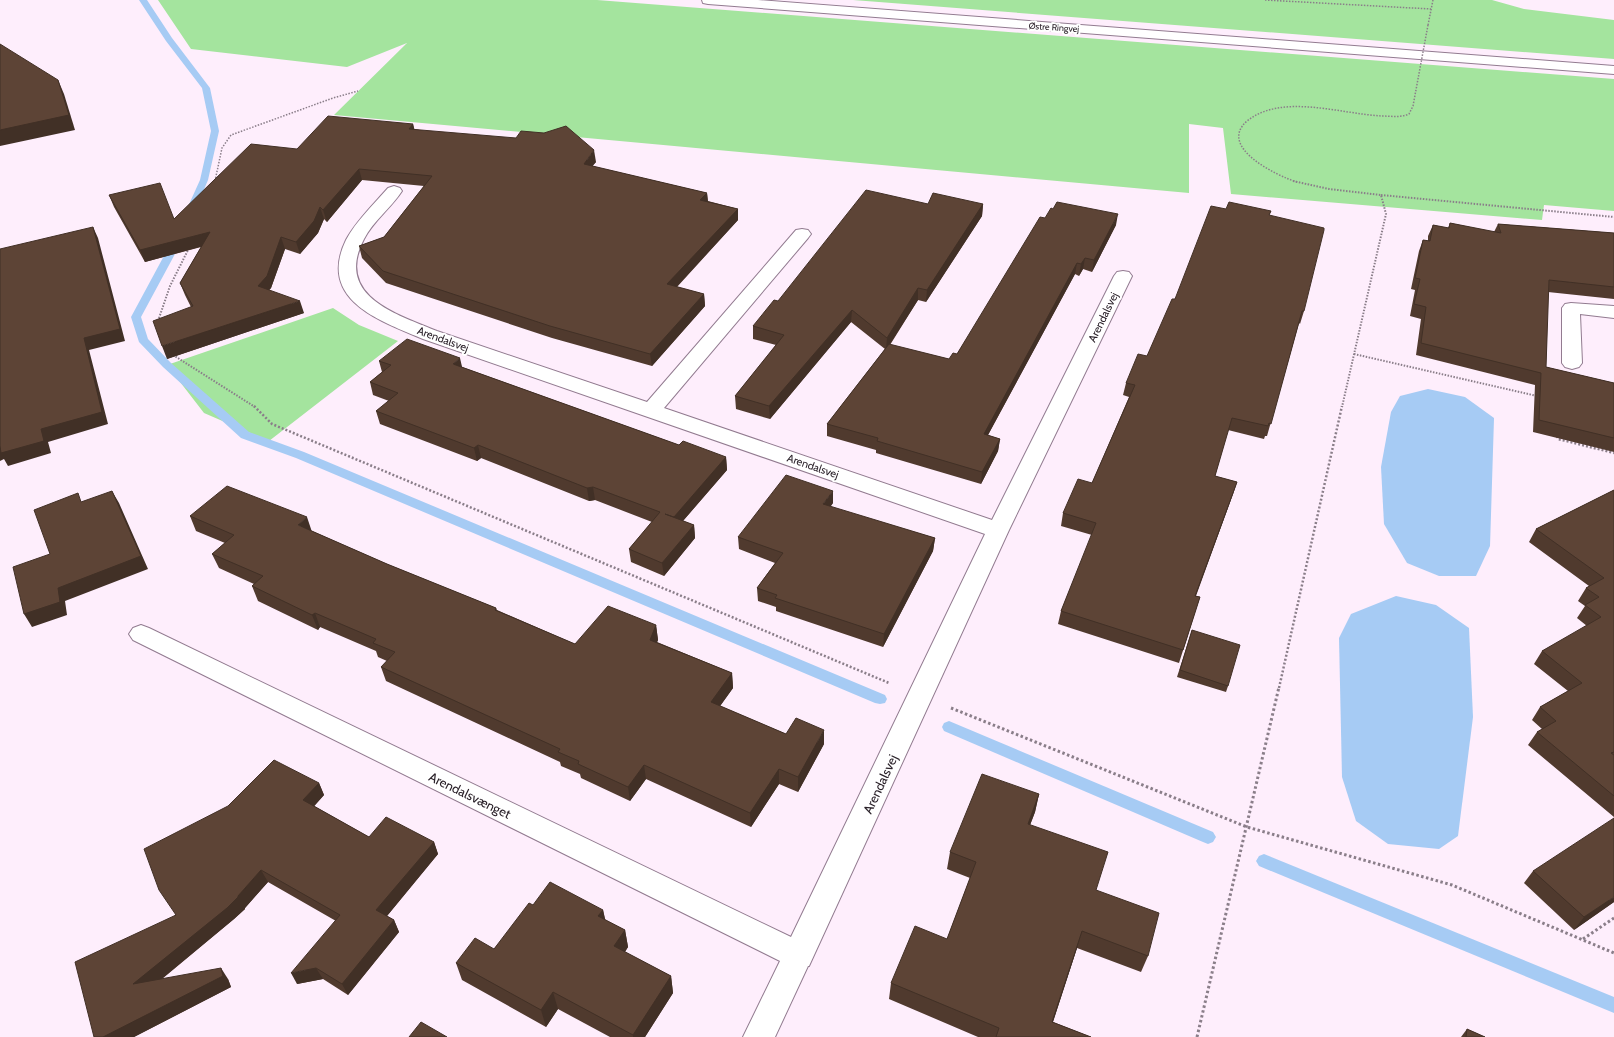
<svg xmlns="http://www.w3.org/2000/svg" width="1614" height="1037" font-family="Cabin,sans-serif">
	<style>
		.green { fill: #a4e49e }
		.water { fill: #a6cbf4 }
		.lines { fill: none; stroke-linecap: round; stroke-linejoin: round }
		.stream { fill: #a6cbf4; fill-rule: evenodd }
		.minor-casing { stroke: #927b90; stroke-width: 2 }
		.secondary-casing { stroke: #927b90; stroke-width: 2 }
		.path-far3 { stroke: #8a7e89; stroke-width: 1.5; stroke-dasharray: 1.5 1.5; stroke-linecap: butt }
		.path-far2 { stroke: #8a7e89; stroke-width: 2; stroke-dasharray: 1.5 1.5; stroke-linecap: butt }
		.path-far1 { stroke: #8a7e89; stroke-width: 2.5; stroke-dasharray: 2 2; stroke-linecap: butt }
		.path { stroke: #8a7e89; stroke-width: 3; stroke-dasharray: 2.5 2.5; stroke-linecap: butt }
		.minor { fill: #fff; fill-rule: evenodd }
		.secondary { fill: #fff; fill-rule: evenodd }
		.path-bridge { stroke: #8a7e89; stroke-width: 1.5; stroke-dasharray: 1.5 1.5; stroke-linecap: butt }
		.wall { fill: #503a2e }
		.shaded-wall { fill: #413026 }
		.building { fill: #5d4436; stroke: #413026 }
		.labels { text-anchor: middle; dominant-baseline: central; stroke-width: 4; stroke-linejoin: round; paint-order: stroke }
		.far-street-label { font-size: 9px; fill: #2a2129; stroke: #fff }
		.street-label { font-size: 11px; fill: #2a2129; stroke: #fff }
		.near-street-label { font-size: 13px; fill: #2a2129; stroke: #fff }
	</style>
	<rect width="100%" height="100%" fill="#feeefc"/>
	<g class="green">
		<path d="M158 0H597L1614 79V211L1544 205 1542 220 1231 194 1223 128 1189 124V193L334 115 407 43 347 67 191 49Z"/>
		<path d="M853 0H1492L1524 9 1614 20V59Z"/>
		<path d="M333 308 359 325 398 341 269 441 204 413 167 365Z"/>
	</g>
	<g class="water">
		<path d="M1428 389 1465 397 1494 418 1490 546 1476 576H1439L1407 563 1384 524 1381 467 1391 412 1400 396Z"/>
		<path d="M1396 596 1436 605 1469 628 1473 717 1458 836 1439 849 1388 844 1356 821 1342 777 1339 638 1351 614Z"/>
	</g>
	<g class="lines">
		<g class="stream">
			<path d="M139 0H147L172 38 210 88 219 131 208 180 194 213H188L186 211 200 180 211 131 202 88 166 41Z"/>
			<path d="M177 238 182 241 141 317 148 339 171 363 249 432 304 452 885 695 887 699 885 703 880 704 875 703 296 458 241 438 163 367 139 342 131 317 172 241Z"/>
			<path d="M949 721 1213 832 1216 837 1213 842 1208 844 1203 842 944 731 942 727 944 723Z"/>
			<path d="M1264 854 1614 997V1013L1259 866 1256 861 1259 856Z"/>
		</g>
		<defs>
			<g id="minor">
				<path d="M394 186 400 188 402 191C391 208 373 221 364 239 334 296 396 314 437 331L647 402 796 230 802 229 808 230 811 234 808 238 664 408 992 520 1114 276 1117 272 1123 271 1129 272 1132 276 1009 530 809 966H808L775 1037H743L780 961 133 640 129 634 133 628 141 625 149 628 791 937 985 534 423 339C380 321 317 300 346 240 356 221 374 204 388 188Z"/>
				<path d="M1571 303 1614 306V318L1580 314 1582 363 1579 367 1572 369 1565 367 1562 363V308L1565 304Z"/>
			</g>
			<path id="secondary" d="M702 0H758L1614 66V74L708 4 703 3Z"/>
		</defs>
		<use href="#minor" class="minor-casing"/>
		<use href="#secondary" class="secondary-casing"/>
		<g class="path-far3">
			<path d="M1265 0 1431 9"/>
			<path d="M1428 25 1433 0"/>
			<path d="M215 181 222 148 231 135 333 98 358 91"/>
			<path d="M1297 182C1277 176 1217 147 1247 121 1282 93 1341 114 1382 116 1391 116 1400 118 1409 114L1413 106"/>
		</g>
		<g class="path-far2">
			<path d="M1293 181 1329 189 1381 195 1386 214 1342 407"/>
			<path d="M1381 195 1614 217"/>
			<path d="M158 321 170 286 189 248"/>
			<path d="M1354 354 1537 396"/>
			<path d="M173 355 255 407"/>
		</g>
		<g class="path-far1">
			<path d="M254 406 272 424 889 683"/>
			<path d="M1557 436 1558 439 1614 453"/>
			<path d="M1279 688 1342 406"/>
		</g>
		<g class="path">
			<path d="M951 708 1247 827 1452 885 1614 953"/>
			<path d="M1583 939 1614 918"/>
			<path d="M1197 1037 1279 687"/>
		</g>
		<use href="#minor" class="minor"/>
		<use href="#secondary" class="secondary"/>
		<path class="path-bridge" d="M1413 106 1428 25"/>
	</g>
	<g class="wall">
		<path d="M413 124 414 129 596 162 592 166 707 193 708 201 738 209V220L677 287 704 294 705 306 652 366 552 338 386 283 362 258 359 246 384 237 424 186 362 180 327 222 324 219 318 233 300 254 285 249 271 288 269 290 304 313 167 359 191 307 185 295 180 283 201 247 145 262 114 207 109 195 174 219 297 149Z"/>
		<path d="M928 204H983L982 216 926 302 918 300 890 345 949 359 957 354 1045 218 1116 225 1092 272 1083 269 1079 276 1075 274 988 435 1000 439 998 451 981 484 876 453V450L827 436V424L885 349 851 322 770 419 736 409 735 396 776 345 753 339V326Z"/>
		<path d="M1226 209 1271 211 1269 216 1304 311 1300 324 1299 323 1267 436H1265L1264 439 1228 430 1215 476 1237 482 1233 494 1196 596 1200 597 1179 663 1058 624 1061 611 1092 535 1061 526 1063 513 1092 483 1129 397 1123 395 1126 383 1147 356 1175 299Z"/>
		<path d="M1450 223 1494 232 1498 224 1614 233V299L1548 292 1546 367 1614 383V452L1533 432 1535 385 1416 355 1421 319 1410 316 1415 290 1411 289 1419 251 1423 240 1428 241V236L1433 225 1448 228Z"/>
		<path d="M379 361 462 367 679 445 726 457 727 470 683 521 694 525 695 538 664 576 631 562 629 549 652 522 595 500 589 501 481 458 477 461 380 424 376 411 389 401 373 395 370 382 382 372Z"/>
		<path d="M1614 490V817L1528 745 1537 732 1542 729 1532 720 1540 707 1568 691 1534 664 1542 651 1587 626 1577 618 1585 606 1578 601 1586 588 1589 586 1529 542 1536 529Z"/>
		<path d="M833 503 830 507 935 538 933 551 883 647 776 611V607L758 601 757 588 775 563 739 549 738 537Z"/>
		<path d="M190 516 312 531 387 564 496 608 497 610 575 644 656 625 658 640 657 642 732 673 733 688 720 706 786 734 824 744 798 792 779 784 751 827 646 779 630 801 581 778 580 774 561 766 560 762 386 681 381 667 387 661 378 657 376 651 320 627 318 630 258 601 252 586 254 584 219 568 212 554 225 543 196 531Z"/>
		<path d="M1192 630 1228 686 1226 692 1177 677Z"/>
		<path d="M319 783 324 795 314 806 369 837 434 842 438 854 387 916 394 920 399 932 348 995 323 979 297 984 336 921 268 882 245 908V909L234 919 162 979H228L231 987 134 1037H94L175 915Z"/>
		<path d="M1039 794 1035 812 1030 825 1096 890 1148 956 1141 972 1077 948 1053 1022 1091 1037H978L889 999 891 983 947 939 970 878 947 869 950 852Z"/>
		<path d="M1533 871 1614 902 1574 930 1524 883Z"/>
		<path d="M533 905 603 910 605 920 625 930 628 947 625 952 671 976 673 993 645 1037H610L558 1009 546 1027 462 980 456 963 494 949Z"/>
		<path d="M1467 1029 1485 1037H1461Z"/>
	</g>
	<g class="shaded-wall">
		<path d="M58 80 64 94 75 130 0 146V130Z"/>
		<path d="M413 124 416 135 409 129Z"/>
		<path d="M594 150 596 162 585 175 584 164Z"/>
		<path d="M359 169 362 180 327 222 323 210Z"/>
		<path d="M707 193 708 205 700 200Z"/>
		<path d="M983 204 982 216 926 302 927 290Z"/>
		<path d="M320 207 324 219 318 233 300 254 296 242Z"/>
		<path d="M738 209V220L668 296 667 284Z"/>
		<path d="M1118 214 1116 225 1092 272 1094 260Z"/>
		<path d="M93 227 98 238 125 341 89 350 108 424 48 442 51 453 8 466 4 459 0 461V446L41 429 84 338Z"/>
		<path d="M210 232 214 243 145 262 140 250Z"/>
		<path d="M281 237 285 249 271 288 262 298 258 286Z"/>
		<path d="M1085 258 1083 269 1079 276 1081 264Z"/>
		<path d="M1077 263 1075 274 982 446 984 434Z"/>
		<path d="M918 288V300L886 350 887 338Z"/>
		<path d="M704 294 705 306 652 366 650 354Z"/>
		<path d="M300 301 304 313 167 359 162 346Z"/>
		<path d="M852 310 851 322 770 419 769 406Z"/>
		<path d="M460 358 463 371 453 364Z"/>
		<path d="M1000 439 998 451 981 484 982 472Z"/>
		<path d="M478 445 481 458 477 461 474 448Z"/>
		<path d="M726 457 727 470 675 530 674 517Z"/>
		<path d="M1237 482 1233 494 1191 608 1195 596Z"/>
		<path d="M593 487 595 500 589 501 587 488Z"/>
		<path d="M112 491 119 503 148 569 65 601 67 615 32 627 24 614 58 588Z"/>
		<path d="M833 491V503L823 517V504Z"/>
		<path d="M307 517 312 532 298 525Z"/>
		<path d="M694 525 695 538 664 576 662 563Z"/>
		<path d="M935 538 933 551 883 647 884 634Z"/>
		<path d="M315 613 320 627 318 630 312 615Z"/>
		<path d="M656 625 658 640 652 654 650 640Z"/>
		<path d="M732 673 733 688 713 716 711 702Z"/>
		<path d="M824 730V744L798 792V777Z"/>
		<path d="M644 765 646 779 630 801 628 787Z"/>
		<path d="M779 769V784L751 827 750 813Z"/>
		<path d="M319 783 324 795 309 812 303 800Z"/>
		<path d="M1039 794 1035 812 1024 841 1028 824Z"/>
		<path d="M434 842 438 854 382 922 376 910Z"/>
		<path d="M261 870 268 882 245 908V909L234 919 142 995 133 984 238 896Z"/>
		<path d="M1614 897V902L1574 930 1584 917Z"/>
		<path d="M603 910 607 927 598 916Z"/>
		<path d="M394 920 399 932 348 995 342 984Z"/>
		<path d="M625 930 628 947 617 963 614 946Z"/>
		<path d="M1082 931 1077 948 1048 1037 1052 1022Z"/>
		<path d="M221 968 228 979 231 987 134 1037H103Z"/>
		<path d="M316 968 323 979 297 984 291 973Z"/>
		<path d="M671 976 673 993 645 1037H633V1035Z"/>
		<path d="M553 992 558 1009 546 1027 541 1010Z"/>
	</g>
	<g class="building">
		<path d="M0 44 58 80 69 115 0 130Z"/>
		<path d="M328 116 413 124 409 129 516 138 521 131 544 133 566 126 594 150 584 164 707 193 700 200 738 209 667 284 704 294 650 354 550 326 383 271 359 246 384 237 432 176 359 169 323 210 320 207 314 221 296 242 281 237 267 276 258 286 300 301 162 346 153 321 193 306 180 283 210 232 140 250 109 195 160 183 174 219 251 144 297 149Z"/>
		<path d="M866 190 928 204 933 193 983 204 927 290 918 288 887 338 852 310 769 406 735 396 784 335 753 326 774 300 778 301Z"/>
		<path d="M1057 202 1118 214 1094 260 1085 258 1081 264 1077 263 984 434 1000 439 982 472 877 441 878 438 827 424 889 344 949 359 953 353 957 354 1040 217 1045 218 1051 208 1053 209Z"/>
		<path d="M1229 202 1271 211 1269 215 1324 228V230L1304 311H1302L1271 424 1269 423 1268 426 1232 418 1215 476 1237 482 1195 596 1200 597 1183 650 1061 611 1096 523 1063 513 1078 479 1092 483 1135 385 1126 383 1138 354 1147 356 1172 299H1175L1211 206 1226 209Z"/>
		<path d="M1450 223 1501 233 1498 224 1614 233V287L1549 280 1546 367 1614 383V438L1539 420 1541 373 1421 343 1426 307 1414 304 1420 279 1415 278 1423 240 1430 241 1433 225 1449 228Z"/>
		<path d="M93 227 120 329 84 338 102 412 41 429 44 441 1 453 0 446V249Z"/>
		<path d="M407 339 460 358 453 364 679 445 683 441 726 457 674 517 665 514 694 525 662 563 629 549 660 512 593 487 587 488 478 445 474 448 376 411 398 393 370 382 391 365 379 361Z"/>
		<path d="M786 475 833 491 823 504 935 538 884 634 775 598 777 595 757 588 783 553 738 537Z"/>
		<path d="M227 486 307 517 298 525 387 564 496 608 495 610 575 644 608 606 656 625 650 640 732 673 711 702 786 734 796 718 824 730 798 777 779 769 750 813 644 765 628 787 578 764 579 761 558 752 560 749 381 667 395 652 373 643 376 639 315 613 312 615 252 586 263 576 212 554 234 535 190 516Z"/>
		<path d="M1614 490V752L1611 753 1614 755V796L1537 732 1556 721 1540 707 1582 683 1542 651 1601 617 1585 605 1599 597 1586 588 1604 578 1536 529Z"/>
		<path d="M112 491 141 556 58 588 60 602 24 614 13 567 50 554 34 510 78 493 81 502Z"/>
		<path d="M1192 630 1240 645 1228 686 1180 670Z"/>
		<path d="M274 760 319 783 303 800 369 837 386 817 434 842 376 910 394 920 342 984 316 968 291 973 340 915 261 870 238 896V897L227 908 133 984 221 968 223 976 103 1037H94L75 962 176 915 159 890 144 849 228 806Z"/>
		<path d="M982 774 1039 794 1028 824 1108 852 1096 890 1159 913 1148 956 1082 931 1052 1022 1091 1037H996L999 1028 891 983 915 926 947 939 976 862 950 852Z"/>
		<path d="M1614 818V897L1584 917 1533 871Z"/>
		<path d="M550 882 603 910 598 916 625 930 614 946 671 976 633 1035 553 992 541 1010 456 963 475 938 494 949 529 903 533 905Z"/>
		<path d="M421 1022 447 1037H409Z"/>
		<path d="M1467 1029 1485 1037H1466Z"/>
	</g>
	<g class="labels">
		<g class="far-street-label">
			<text transform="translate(1054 27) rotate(4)">Østre Ringvej</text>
		</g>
		<g class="street-label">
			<text transform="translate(1103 317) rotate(-64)">Arendalsvej</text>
			<text transform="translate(443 339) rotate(20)">Arendalsvej</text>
			<text transform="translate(813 466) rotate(19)">Arendalsvej</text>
		</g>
		<g class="near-street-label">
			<text transform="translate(880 784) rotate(-65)">Arendalsvej</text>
			<text transform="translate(470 795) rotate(26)">Arendalsvænget</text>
		</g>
	</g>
</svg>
